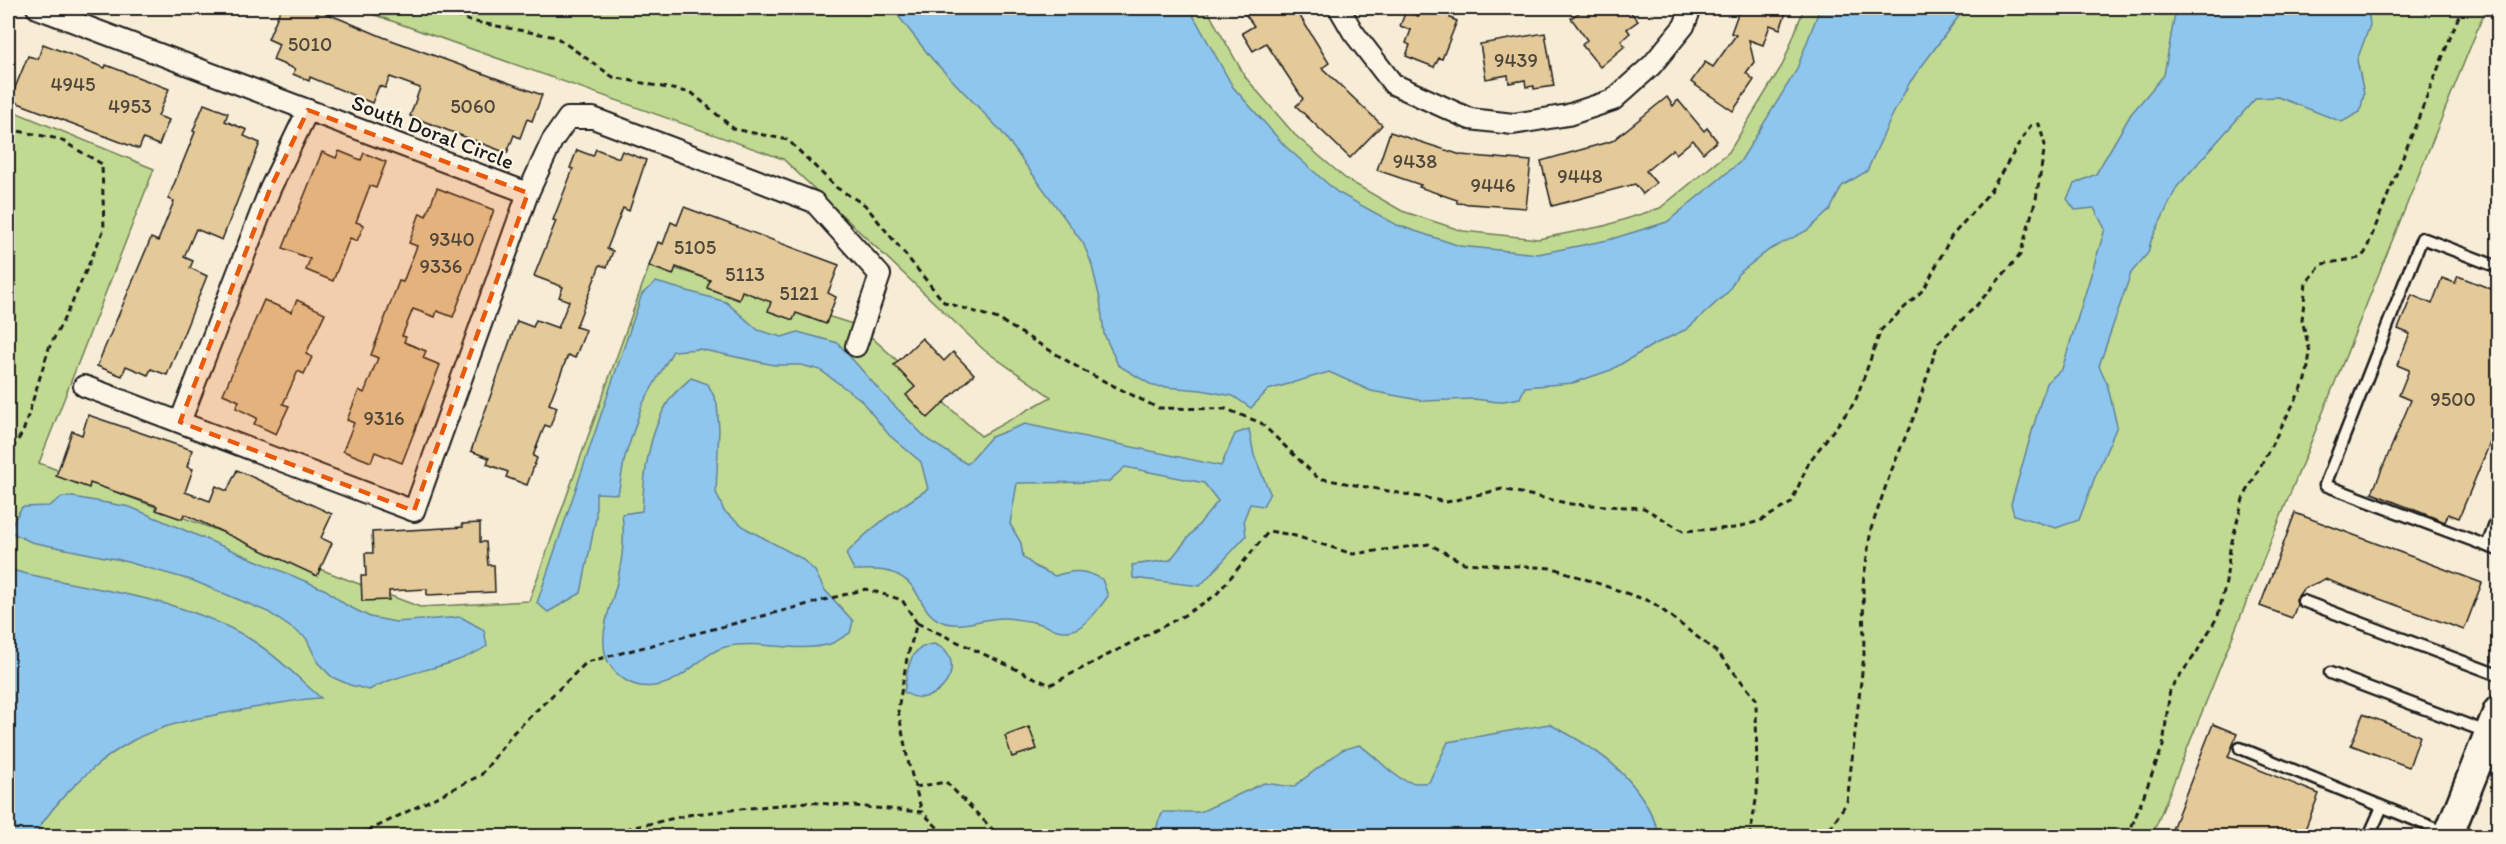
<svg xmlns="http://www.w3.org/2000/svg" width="2506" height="844" font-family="Itim,sans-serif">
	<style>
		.green { fill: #c1da91; stroke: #6e7b56; stroke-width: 1.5 }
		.water { fill: #8fc6ed; stroke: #618299; stroke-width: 1.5 }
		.building { fill: #e4c999; stroke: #1c1c1c; stroke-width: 1.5 }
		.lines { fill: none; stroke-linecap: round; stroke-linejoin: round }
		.lane-casing { stroke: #1c1c1c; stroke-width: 15 }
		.street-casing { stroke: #1c1c1c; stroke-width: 24 }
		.secondary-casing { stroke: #1c1c1c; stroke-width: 33 }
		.path { stroke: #1c1c1c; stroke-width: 3; stroke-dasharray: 6 4.5; stroke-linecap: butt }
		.lane { stroke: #fcf5e5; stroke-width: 10 }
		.street { stroke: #fcf5e5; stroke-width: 20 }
		.secondary { stroke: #fcf5e5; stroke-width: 28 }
		.marked { fill: #e8590c; fill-opacity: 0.2; stroke: #e8590c; stroke-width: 4.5; stroke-dasharray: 12 8; stroke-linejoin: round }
		.labels { text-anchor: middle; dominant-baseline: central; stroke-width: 4.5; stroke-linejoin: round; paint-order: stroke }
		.number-label { font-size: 20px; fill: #4e473b }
		.street-label { font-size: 22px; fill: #1c1c1c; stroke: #fcf5e5 }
	</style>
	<rect width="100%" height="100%" fill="#f7ecd6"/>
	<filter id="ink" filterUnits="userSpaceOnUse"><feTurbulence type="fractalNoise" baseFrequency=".0167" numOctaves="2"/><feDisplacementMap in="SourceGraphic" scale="12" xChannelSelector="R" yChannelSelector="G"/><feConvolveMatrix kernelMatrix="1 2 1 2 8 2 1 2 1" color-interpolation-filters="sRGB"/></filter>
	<g filter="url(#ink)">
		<path class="green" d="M355 8H1206L1246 78 1295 135 1346 179 1402 211 1463 231 1538 239 1604 226 1660 208 1729 152 1783 64 1804 8H2486L2152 836H8V109L154 169 39 463 420 607 529 601 651 261 859 326 981 436 1051 397 984 350 783 159Z"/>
		<g class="water">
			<path d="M892 8H1189L1233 87 1285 146 1337 192 1397 225 1460 246 1538 254 1608 240 1667 222 1740 162 1796 71 1820 8H1984L1959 16 1910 82 1892 116 1867 171 1842 186 1830 210 1808 230 1769 250 1738 274 1728 292 1687 329 1653 345 1611 370 1573 383 1525 387 1520 398 1498 402 1474 399 1424 401 1371 391 1329 372 1268 390 1251 408 1233 396 1201 390 1153 386 1118 365 1104 334 1100 299 1091 262 1083 243 1001 131 932 59Z"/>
			<path d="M2176 8H2368L2370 25 2357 60 2364 94 2360 112 2342 122 2278 97 2256 98 2177 187 2151 241 2148 253 2131 273 2099 366 2107 383 2117 426 2095 477 2079 520 2056 528 2014 515 2011 504 2046 383 2062 369 2105 229 2094 208 2075 210 2067 199 2074 184 2096 174 2131 114 2164 75Z"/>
			<path d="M656 282 726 302 758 330 782 337 798 332 838 343 882 393 928 440 967 464 991 437 1025 424 1221 466 1235 434 1249 429 1254 455 1270 493 1263 506 1250 504 1244 519 1246 536 1200 586 1133 578 1132 565 1170 560 1218 501 1204 483 1125 467 1108 482 1017 483 1010 524 1021 543 1023 557 1036 567 1055 576C1074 569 1085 570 1102 579L1108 596C1101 606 1085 627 1073 630 1059 634 1049 626 1037 623 1028 620 1015 619 1005 618 986 617 966 628 946 623 921 617 922 590 903 578 889 568 871 570 854 570L846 554C871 527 897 509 928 489L921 462 889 435 860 399 820 370 801 365H774L699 349 673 351 642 405 625 457 618 494 596 493V518L581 593 548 612 537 603 642 294Z"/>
			<path d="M691 378 708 384 717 403 719 430 716 492 724 511 747 529 801 558 815 571 824 589 853 621 850 633C844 636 837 642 830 644 796 654 760 639 725 647 701 653 686 682 654 686 629 690 605 670 604 645 602 622 614 599 618 578 623 556 625 536 622 514L642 511C644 473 648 435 668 402 673 393 683 385 691 378Z"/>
			<path d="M62 497H73L130 507 326 590 346 605 370 617 396 622 461 617 484 630 487 646C451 670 406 669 369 690L350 685 332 677 318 663 306 638 268 612 194 581 120 560 31 542 8 531 22 507 49 506Z"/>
			<path d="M8 569C88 591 176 594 250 639 276 655 298 678 321 698 296 699 272 705 248 709 211 716 165 722 132 741 95 762 55 800 34 836H8Z"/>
			<path d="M934 644C974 659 937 715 904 692 908 671 907 646 934 644Z"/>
			<path d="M1549 724C1601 750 1642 779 1660 836H1155L1158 822 1163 812H1200L1264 783 1293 787 1342 750 1359 745C1384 760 1396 789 1429 782L1448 742Z"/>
		</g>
		<g class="building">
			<path d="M281 8H306L318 13 319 10 383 37 542 95 532 121 527 119 520 138 514 135 507 153 410 116 420 88 390 77 385 88 379 86 372 103 310 77 309 81 293 74 295 69 273 60 279 44 268 39Z"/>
			<path d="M1241 8H1295L1329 63 1322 68 1382 125 1350 158 1296 106 1303 99 1266 43 1253 51 1242 33 1254 26Z"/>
			<path d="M1425 8H1454L1450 18 1457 21 1442 59 1439 58 1434 67 1406 56 1410 45 1406 43 1411 30 1400 26 1406 11 1418 16Z"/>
			<path d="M1586 8H1627L1638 21 1627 29 1630 33 1621 41 1625 46 1600 67 1582 45 1587 40 1571 18Z"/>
			<path d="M1740 8H1788L1780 29 1770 25 1763 45 1749 40 1754 62 1746 73 1754 80 1733 111 1691 82 1705 62 1713 67 1736 35 1731 33Z"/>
			<path d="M1545 33 1554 86 1534 89V86L1526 87 1525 80 1509 83 1508 75 1486 79 1480 44Z"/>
			<path d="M43 44 105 68 106 65 169 89 158 116 169 120 159 145 143 139 139 149 10 100 28 56 38 59Z"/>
			<path d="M1667 97 1673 106 1678 100 1704 131 1707 128 1717 141 1703 153 1693 140 1676 154 1673 149 1646 171 1656 183 1643 194 1635 184 1552 206 1541 161 1612 141Z"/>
			<path d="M204 104 228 113 225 121 247 130 244 136 260 143 222 240 196 229 184 257 193 261 190 268 207 276 167 375 151 369 148 375 126 366 122 376 97 366 151 238 158 241 174 201 168 199 195 132 193 131Z"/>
			<path d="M1390 132 1461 155 1531 161 1526 208 1457 203V200L1419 187 1421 185 1377 170Z"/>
			<path d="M596 149 619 158 622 151 646 160 629 211 623 208 607 249 613 251 607 267 600 265 576 327 586 330 575 358 568 355 549 404 557 407 550 427 545 425 533 456 537 458 527 485 506 477 508 472 487 464 489 458 471 451 517 321 533 327 536 320 558 328 569 301 559 297 563 287 534 276 556 221 553 220 573 169 570 168 577 150 593 156Z"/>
			<path d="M339 151 361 160 364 153 386 162 376 188 370 186 356 222 364 225 357 241 350 238 333 281 306 270 310 259 283 248 322 152 336 158Z"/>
			<path d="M437 188 494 210 453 317 437 311 435 317 413 309 402 336 406 337 404 342 426 351 423 358 440 365 402 463 375 452 371 462 343 451 354 423 347 420 359 390 364 393 378 358 371 355 399 281 403 282 417 246 409 243 420 213 426 216Z"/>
			<path d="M684 207 839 265 828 293 836 297 826 324 796 313 793 320 768 311 771 302 742 291 739 300 707 288 710 280 676 267 673 275 649 266 658 242 663 244 671 222 677 225Z"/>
			<path d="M2458 276 2499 292V421L2459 518 2448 514 2445 522 2372 493 2411 400 2399 395 2409 370 2397 365 2410 334 2398 329 2412 295 2432 304 2442 278 2455 283Z"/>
			<path d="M264 300 291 312 297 300 325 313 306 354 312 357 304 374 298 371 283 404 289 406 276 434 254 424 257 418 236 408 239 401 223 394Z"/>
			<path d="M922 338 944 361 953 352 974 374 928 418 906 395 915 387 894 365Z"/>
			<path d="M88 415 192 450 187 467 193 469 185 492 210 501 216 486 227 491 237 470 332 514 321 538 332 543 317 576 184 514 182 519 156 510 157 506 90 483 89 488 56 476 72 431 82 435Z"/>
			<path d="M2295 513 2482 583 2464 630 2325 579 2303 589 2296 599 2297 605 2292 618 2260 606Z"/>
			<path d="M480 523V542H486L488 565H494L495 592 427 595V589L389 591V600L362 601 361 576H366L365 553H373L372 532 463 527 462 524Z"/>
			<path d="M2363 714 2420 736 2409 767 2351 745Z"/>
			<path d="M2213 724 2237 734 2228 757 2319 794 2302 837H2169Z"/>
			<path d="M1029 727 1037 749 1012 757 1005 736Z"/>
		</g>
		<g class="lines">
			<defs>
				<g id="lane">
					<path d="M2498 267 2422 238 2325 485 2498 550"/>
					<path d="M2487 546 2498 516"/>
					<path d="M2303 601 2498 675"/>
					<path d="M2330 673 2489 733"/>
					<path d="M2240 748 2449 834"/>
					<path d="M2369 836 2382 807"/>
				</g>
				<g id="street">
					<path d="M37 8 528 193"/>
					<path d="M1339 8 1353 32 1393 84 1470 119 1513 124 1568 115 1613 100 1652 65 1684 26 1691 8"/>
					<path d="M84 386 414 511 528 193 552 141 568 118H593L814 202 880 275 856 346"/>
					<path d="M180 422 270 189 308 110"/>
				</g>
				<path id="secondary" d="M2448 836 2498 711"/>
			</defs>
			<use href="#lane" class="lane-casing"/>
			<use href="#street" class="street-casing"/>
			<use href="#secondary" class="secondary-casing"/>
			<g class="path">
				<path d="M436 8 470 21 556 37 613 77 692 93 734 129 788 140 837 188 865 205 944 302 998 319 1084 371 1158 408 1226 409 1261 423 1318 478 1447 502 1502 489 1571 504 1644 508 1683 531 1734 528 1760 521 1791 503 1809 462 1855 402 1881 330 1924 289 1951 237 1989 193 2030 126 2039 124 2045 145 2036 199 2020 255 1976 306 1938 343 1915 414 1890 474 1871 529 1863 584 1864 655 1847 802 1825 836"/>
				<path d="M8 116 13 130 59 139 102 164 104 229 72 303 49 348 23 432 8 455"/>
				<path d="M917 623 1050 685 1183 616 1216 595 1269 531 1292 535 1353 554 1429 544 1464 563 1553 568 1652 602 1718 653 1756 699 1757 794 1750 836"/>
				<path d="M915 787 946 782 999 836"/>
				<path d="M358 836 481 775 514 732 587 662 866 589 902 600 917 623 907 658 898 710 908 761 922 812"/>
				<path d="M595 836 693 814 807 802 922 812 946 836"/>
				<path d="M2128 836 2163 746 2170 689 2195 655 2218 616 2226 582 2230 549 2243 499 2306 380 2310 352 2302 320 2306 283 2322 264 2360 258 2365 253 2462 8"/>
			</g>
			<use href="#lane" class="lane"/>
			<use href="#street" class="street"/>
			<use href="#secondary" class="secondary"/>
		</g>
	</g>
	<path class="marked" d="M308 110 528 193 414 511 180 422 270 189Z"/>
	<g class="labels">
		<g class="number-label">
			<text x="310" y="44">5010</text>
			<text x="1516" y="60">9439</text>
			<text x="73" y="84">4945</text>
			<text x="130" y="106">4953</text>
			<text x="473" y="106">5060</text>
			<text x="1415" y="161">9438</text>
			<text x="1580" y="176">9448</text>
			<text x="1493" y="185">9446</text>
			<text x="452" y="239">9340</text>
			<text x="695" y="247">5105</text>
			<text x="441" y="266">9336</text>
			<text x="745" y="274">5113</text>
			<text x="799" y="293">5121</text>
			<text x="2453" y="399">9500</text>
			<text x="384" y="418">9316</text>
		</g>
		<g class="street-label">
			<text transform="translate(433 132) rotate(21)">South Doral Circle</text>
		</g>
	</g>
	<rect width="2506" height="844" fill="none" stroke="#fcf5e5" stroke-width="30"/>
	<rect x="15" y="15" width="2476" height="814" fill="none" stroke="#1c1c1c" stroke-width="2" filter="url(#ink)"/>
</svg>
